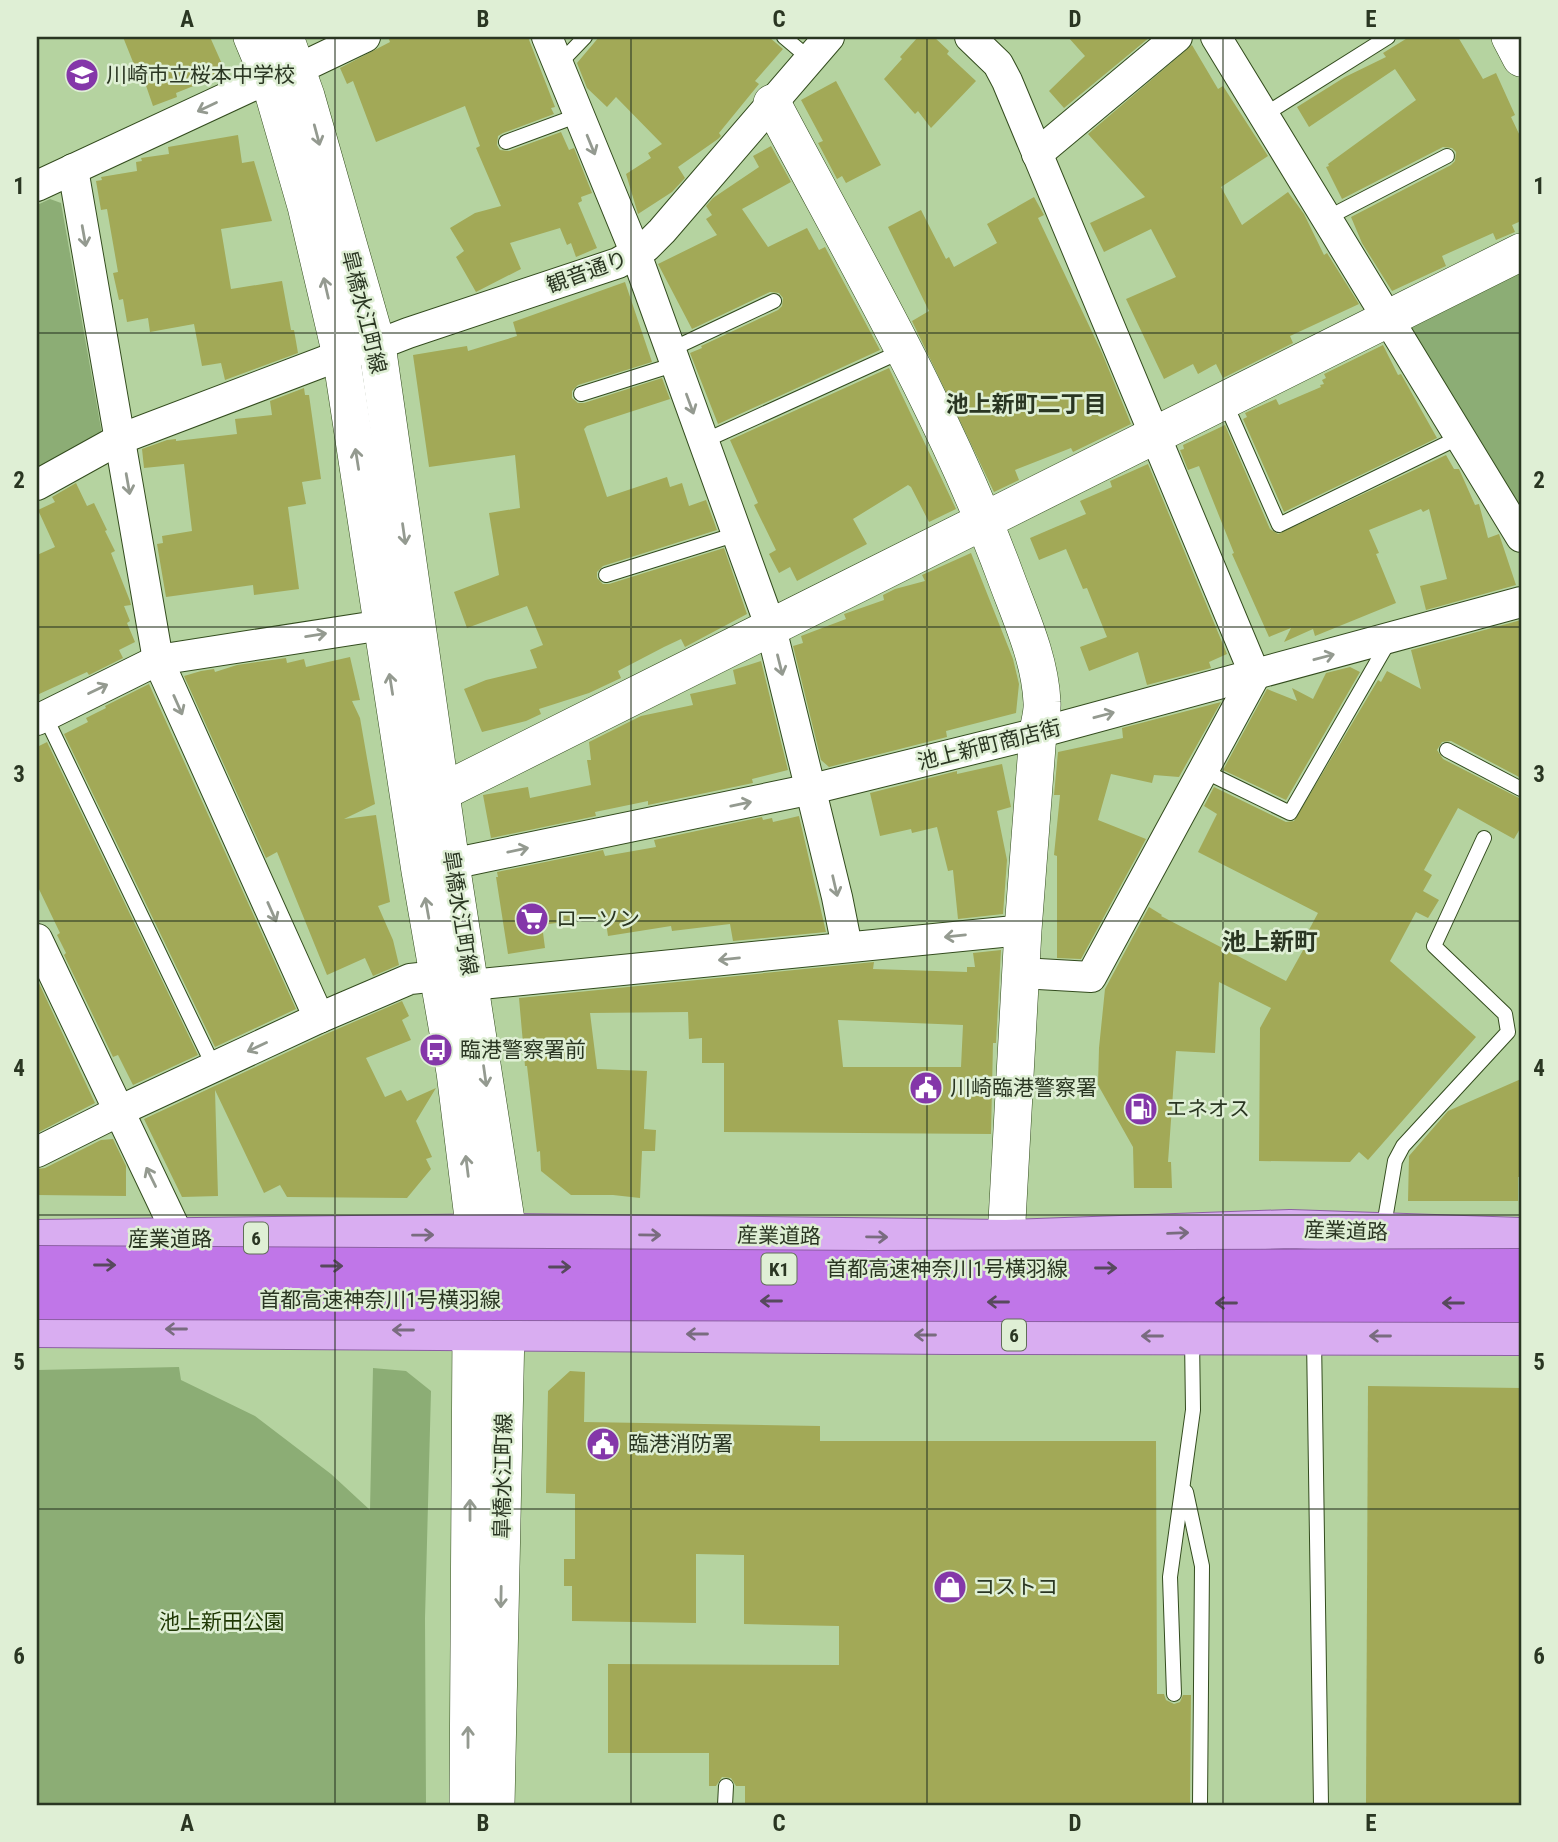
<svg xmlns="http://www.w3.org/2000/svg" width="1558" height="1842" font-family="'Roboto Condensed','Noto Sans JP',sans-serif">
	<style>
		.green { fill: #8cad75 }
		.building { fill: #a2a957; fill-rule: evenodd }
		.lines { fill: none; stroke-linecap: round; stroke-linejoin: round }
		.service-casing { stroke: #334c1e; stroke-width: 16 }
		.minor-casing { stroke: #334c1e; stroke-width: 32 }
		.tertiary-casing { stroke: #334c1e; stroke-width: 38 }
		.primary-casing { stroke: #8c60a3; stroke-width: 40 }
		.service { stroke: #fff; stroke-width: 14 }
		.minor { stroke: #fff; stroke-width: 30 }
		.tertiary { stroke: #fff; stroke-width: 37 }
		.primary { stroke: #d9adf1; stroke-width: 38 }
		.motorway-bridge-casing { stroke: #8c60a3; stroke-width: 40; stroke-linecap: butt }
		.motorway-bridge { stroke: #c076e8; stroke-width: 38 }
		.oneway { stroke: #949a90 }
		.oneway2 { stroke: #796c7f }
		.oneway3 { stroke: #57495d }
		.grid { fill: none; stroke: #2a3622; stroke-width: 2; stroke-opacity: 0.55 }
		.labels { text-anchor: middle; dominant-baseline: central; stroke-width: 5; stroke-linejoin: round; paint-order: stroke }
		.shield { fill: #dfefd5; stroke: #606e58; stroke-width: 2 }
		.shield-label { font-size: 19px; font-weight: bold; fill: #2a3622 }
		.poi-label { font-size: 21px; fill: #2a3622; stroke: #dfefd5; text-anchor: start }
		.street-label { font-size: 21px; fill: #2a3622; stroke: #dfefd5 }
		.park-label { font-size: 21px; fill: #1e3703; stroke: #dfefd5 }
		.neighbourhood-label { font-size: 23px; font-weight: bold; fill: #2a3622; stroke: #dfefd5 }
		.quarter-label { font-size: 24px; font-weight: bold; fill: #2a3622; stroke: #dfefd5 }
		.neatline { fill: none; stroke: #2a3622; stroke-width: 2.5 }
		.grid-label { font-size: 23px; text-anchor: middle; font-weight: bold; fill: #2a3622 }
	</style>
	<rect width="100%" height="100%" fill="#b5d3a0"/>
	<g class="green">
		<path d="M50 199 61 203 102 434 37 469V205Z"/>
		<path d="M1521 272V512L1410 327Z"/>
		<path d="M179 1367 181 1380 255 1416 331 1474 370 1510 373 1368 406 1371 431 1391 425 1618 426 1805H37V1370Z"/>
	</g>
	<g class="building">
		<path d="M123 37H210L226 73 176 93 177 97 153 106 141 71 137 72Z"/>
		<path d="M388 37H528L555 107 551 108 554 114 503 133 498 136 497 145 500 150 509 151 561 132 569 150 574 148 592 193 581 197 582 201 578 203 597 248 576 257 571 243 567 245 560 228 510 243 521 269 476 292 456 257 464 251 450 228 475 213 501 206 476 148 480 146 465 106 376 142 353 81 347 84 340 68 390 42Z"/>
		<path d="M599 37H769L783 49 755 81 759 84 719 133 721 136 718 139 678 167 685 178 672 192 638 214 626 174 651 158 648 153 662 144 616 97 607 107 587 88 577 63Z"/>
		<path d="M918 37H934L949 51 947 54 976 81 931 128 918 111 915 114 884 79 902 59 900 57Z"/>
		<path d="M1068 37H1150L1064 108 1049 91 1085 56Z"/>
		<path d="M1409 37H1458L1483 79 1496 73 1515 115 1511 117 1521 138V221L1512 225 1515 232 1496 240 1493 233 1442 256 1446 266 1392 291 1362 243 1351 217 1451 165 1455 161 1456 152 1452 148 1443 147 1342 199 1326 167 1329 166 1328 164 1416 100 1395 69 1309 127 1297 107 1345 77 1386 57 1383 53Z"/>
		<path d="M1192 45 1218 89 1223 86 1268 156 1221 187 1242 225 1288 192 1304 214 1324 255 1327 253 1359 304 1290 336 1293 343 1223 378 1216 364 1198 374 1193 364 1164 379 1126 299 1176 277 1151 229 1104 252 1090 223 1145 197 1088 134Z"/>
		<path d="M836 81 881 165 846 183 842 176 837 179 818 143 823 141 801 100Z"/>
		<path d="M238 135 242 163 254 161 272 221 221 229 231 289 282 281 291 330H294L298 353 225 380 221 363 202 366 194 324 150 332 148 318 127 322 123 299 119 300 113 273 118 272 107 209 101 210 96 181 102 180 101 177 137 171 136 162 142 161 141 158 169 154 168 147Z"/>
		<path d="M771 146 791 182 742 209 768 247 807 228 819 250 825 247 880 350 718 424 690 353 702 348 701 346 778 310 782 306 783 298 779 293 770 292 692 329 658 264 717 235 706 219 712 215 706 206 713 198 759 167 753 156Z"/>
		<path d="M1034 197 1044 215 1038 218 1102 353 1131 424 1073 452 1071 448 1015 470 1019 480 994 492 912 321 929 311 888 227 921 210 946 259 949 257 954 267 997 243 987 224Z"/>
		<path d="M625 282 652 362 578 385 572 391V398L578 403H584L662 378 670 399 587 426 584 429 607 497 667 477 670 487 682 483 689 506 706 500 717 530 603 566 597 572V578L603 584H609L724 548 747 614 685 647 681 639 664 647 618 671 621 678 589 693 539 709 541 714 526 721 482 732 464 689 486 680 537 668 530 650 543 645 527 606 467 628 454 592 499 575 489 513 520 508 515 455 429 467 413 355 467 346 468 351 517 336 513 322Z"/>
		<path d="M1383 345 1398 375 1401 374 1437 438 1284 512 1243 419 1247 417 1245 413 1276 399 1279 405 1321 387 1320 385 1324 384 1322 380 1326 378 1324 374Z"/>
		<path d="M889 368 956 509 929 522 911 487 908 485 853 519 867 544 797 581 790 567 779 573 769 554 776 550 754 505 758 503 730 440Z"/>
		<path d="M304 388 305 395H309L321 479 302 482 306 504 288 507 299 589 254 595 253 585 166 597 157 544 163 543 162 536 192 531 184 464 144 468 142 449 167 440 176 439V441L237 434 235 419 272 415 270 401Z"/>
		<path d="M1225 425 1270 529 1278 534 1446 455 1454 469H1459L1475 505 1479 504 1488 538 1499 534 1516 585 1426 610 1420 586 1447 579 1429 509 1423 512 1421 509 1369 530 1379 553 1376 554 1396 603 1315 636 1313 629 1284 642 1291 628 1269 637 1232 554 1234 553 1199 466 1188 470 1180 450 1184 449 1183 445Z"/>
		<path d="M1148 464 1227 654 1209 662 1211 668 1147 685 1138 652 1089 671 1080 647 1107 637 1087 588 1083 589 1066 549 1039 560 1030 538 1086 514 1080 501 1112 487 1110 481Z"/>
		<path d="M76 483 87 506 94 503 107 530 105 531 115 551 111 553 130 601 131 605 124 606 130 621 127 623 135 642 119 650 123 658 89 675 87 672 37 695V555L55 547 38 510 55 502 52 497Z"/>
		<path d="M971 553 1013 659 1019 684 1016 713 946 731 947 737 829 767 821 760 793 646 803 643 801 636 846 619 844 614 884 600 883 595 895 589 925 581 922 575Z"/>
		<path d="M1521 620V778L1451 741 1442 742 1437 750 1443 759 1521 799V827L1514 839 1458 808 1424 870 1432 875 1423 891 1439 900 1428 918 1416 912 1390 961 1476 1037 1368 1160 1359 1152 1350 1162 1259 1161 1260 1028 1271 1008 1219 982 1215 1053 1176 1051 1168 1162H1171L1172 1188H1134L1133 1147 1098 1085 1099 1048 1105 989 1149 907 1162 915 1161 916 1286 981 1307 943 1303 941 1318 913 1198 852 1217 814 1204 806 1214 787 1286 822 1294 821 1378 680 1381 682 1387 671 1421 689 1411 650Z"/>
		<path d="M350 657 360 700 352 701 360 718 375 804 344 819 376 815 390 902 378 906 393 940 399 965 373 976 365 958 327 975 277 852 266 858 184 676 201 671 214 669 215 672 237 665 286 658 287 663 304 659 306 667Z"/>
		<path d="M761 661 788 770 752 779 753 783 648 805V801L595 812 596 816 491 838 483 795 528 787 530 798 591 785 587 760H591L589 742 641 716 693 705 690 694 736 684 733 670Z"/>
		<path d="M1350 667 1360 672 1286 800 1223 770 1267 689 1297 701 1292 688 1313 699 1326 673Z"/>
		<path d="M149 684 296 1009 215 1047 64 734 88 722 86 718 106 708 105 706Z"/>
		<path d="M1221 702 1179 777 1154 775 1152 783 1111 774 1098 820 1146 839 1081 959 1057 958V856L1054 855 1060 795H1054L1058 752 1123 738 1122 728Z"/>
		<path d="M47 742 198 1055 133 1085 118 1055 113 1057 64 955 66 953 57 935 60 933 37 885V747Z"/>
		<path d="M1002 764 1011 807 997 811 1007 860 1003 914 958 919 953 870 948 871 937 827 912 833 911 829 880 836 870 793 957 771V774Z"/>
		<path d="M799 816 826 932 733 941 730 924 672 931 671 926 608 936 605 916 542 925 545 948 508 954 496 877H498L497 872 603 850 605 856 656 847 654 840 762 817 763 820 772 818 773 822Z"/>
		<path d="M1001 950 996 1043H993L991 1134 724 1132V1063H702V1038L689 1039 688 1012 590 1013 597 1069 647 1071 644 1129 656 1130 655 1151H642L640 1198 613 1195H571L541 1171 540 1151 537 1152 527 1066H525L519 998 874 962 873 969 967 972V967H975L973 953ZM838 1020 963 1025 961 1067H843Z"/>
		<path d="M37 979 95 1103 37 1133Z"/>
		<path d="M402 1001 409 1016 402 1020 411 1040 366 1058 385 1097 401 1090 407 1101 436 1088 416 1121 432 1157 426 1159 431 1169 407 1198 287 1197 280 1185 264 1193 215 1090 218 1196 182 1197 144 1119 326 1034Z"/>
		<path d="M1521 1079V1177H1518V1201H1408L1409 1156 1448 1111Z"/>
		<path d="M113 1139 126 1166V1196L37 1195V1169L45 1168 101 1140Z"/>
		<path d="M570 1371 585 1372 584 1422 820 1426V1441H1156L1157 1694H1164L1166 1700 1174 1704 1180 1702 1183 1695H1191L1190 1805H745V1786H736L731 1778 722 1777 716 1786H709V1753H608V1664L839 1665V1626L744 1624V1555L696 1554V1623L572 1621V1586H564V1559H575V1494L546 1493 548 1391Z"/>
		<path d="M1368 1386 1521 1388V1805H1366Z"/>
	</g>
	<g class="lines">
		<defs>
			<g id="service">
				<path d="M784 37 810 59"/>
				<path d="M559 64 585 37"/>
				<path d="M1264 115 1388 37"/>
				<path d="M506 142 579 115"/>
				<path d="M1327 218 1447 156"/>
				<path d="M670 350 774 301"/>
				<path d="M581 394 676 364"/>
				<path d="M1224 400 1279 525 1460 437"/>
				<path d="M704 441 902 351"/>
				<path d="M606 575 737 534"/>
				<path d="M45 716 214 1067"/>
				<path d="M1447 750 1521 789"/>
				<path d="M1204 771 1290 813 1389 641"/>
				<path d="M1383 1231 1395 1161 1403 1146 1508 1032 1505 1014 1434 946 1484 838"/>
				<path d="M1314 1338 1321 1805"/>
				<path d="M1186 1492 1202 1566 1200 1805"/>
				<path d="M1174 1694 1170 1577 1193 1410 1192 1337"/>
				<path d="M725 1805 726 1786"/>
			</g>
			<g id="minor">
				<path d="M547 37 636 254 771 628 837 897 847 947"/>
				<path d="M970 37 998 64 1007 81 1255 675 1091 977 1021 973"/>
				<path d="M1216 37 1521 537"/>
				<path d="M1037 154 1177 37"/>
				<path d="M73 169 158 660 319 1018"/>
				<path d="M37 186 269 78 298 69 365 37"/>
				<path d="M37 485 120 439 341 355 377 345 408 333 618 263 646 247 662 231 829 37"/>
				<path d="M37 720 158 660 383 625"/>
				<path d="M451 864 812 789 1038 733 1521 602"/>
				<path d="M37 939 180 1239"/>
				<path d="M37 1152 119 1111 319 1018 410 979 438 976 471 985 1023 930"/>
			</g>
			<g id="tertiary">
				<path d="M252 37 269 78 306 206 341 355 420 871 455 1072 475 1234 471 1330 468 1805"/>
				<path d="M285 37 306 96 377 345 451 864 508 1233 496 1805"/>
				<path d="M1510 37 1521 58"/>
				<path d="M772 103C854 258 944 411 1005 575 1020 616 1040 658 1042 702 1043 712 1039 723 1038 733L1023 930 1006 1239"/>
				<path d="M442 792 1521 252"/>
			</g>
			<g id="primary">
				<path d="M37 1239 508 1233 1006 1239 1290 1229 1521 1237"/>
				<path d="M37 1328 953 1335 1521 1336"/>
			</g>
		</defs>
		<use href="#service" class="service-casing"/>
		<use href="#minor" class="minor-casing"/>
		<use href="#tertiary" class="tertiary-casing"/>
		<use href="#primary" class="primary-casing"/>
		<use href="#service" class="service"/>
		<use href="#minor" class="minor"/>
		<use href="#tertiary" class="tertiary"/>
		<use href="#primary" class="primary"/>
		<defs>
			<g id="motorway-bridge">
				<path d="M37 1265 871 1270 1521 1268"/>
				<path d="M37 1300 1521 1303"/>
			</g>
		</defs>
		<use href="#motorway-bridge" class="motorway-bridge-casing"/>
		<use href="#motorway-bridge" class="motorway-bridge"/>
	</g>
	<defs><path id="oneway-shaft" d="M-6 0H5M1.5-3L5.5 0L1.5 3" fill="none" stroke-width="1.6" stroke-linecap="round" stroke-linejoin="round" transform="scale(1.75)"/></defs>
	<g class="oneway">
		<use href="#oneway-shaft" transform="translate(207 107) rotate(155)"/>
		<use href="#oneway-shaft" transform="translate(317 135) rotate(75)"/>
		<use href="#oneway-shaft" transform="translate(591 145) rotate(68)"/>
		<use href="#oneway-shaft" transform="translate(84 236) rotate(80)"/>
		<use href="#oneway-shaft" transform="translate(326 288) rotate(-103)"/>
		<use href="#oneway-shaft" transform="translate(690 404) rotate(70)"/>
		<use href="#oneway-shaft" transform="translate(357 459) rotate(-99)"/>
		<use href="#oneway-shaft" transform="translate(128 484) rotate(80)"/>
		<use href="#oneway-shaft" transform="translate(404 534) rotate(82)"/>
		<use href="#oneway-shaft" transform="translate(316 635) rotate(-9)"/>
		<use href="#oneway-shaft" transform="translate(1324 657) rotate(-15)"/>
		<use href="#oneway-shaft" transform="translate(780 665) rotate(76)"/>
		<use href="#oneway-shaft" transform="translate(391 684) rotate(-99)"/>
		<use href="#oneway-shaft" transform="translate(98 689) rotate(-26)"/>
		<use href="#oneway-shaft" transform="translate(178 705) rotate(66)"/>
		<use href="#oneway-shaft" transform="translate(1104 715) rotate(-15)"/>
		<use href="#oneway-shaft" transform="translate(741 804) rotate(-12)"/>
		<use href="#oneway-shaft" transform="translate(518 850) rotate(-12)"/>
		<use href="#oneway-shaft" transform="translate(835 886) rotate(77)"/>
		<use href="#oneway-shaft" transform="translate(427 908) rotate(-100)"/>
		<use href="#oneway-shaft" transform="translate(272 912) rotate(66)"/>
		<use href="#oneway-shaft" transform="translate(955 936) rotate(174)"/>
		<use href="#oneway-shaft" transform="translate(729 959) rotate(174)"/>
		<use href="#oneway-shaft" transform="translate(257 1047) rotate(155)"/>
		<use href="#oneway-shaft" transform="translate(485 1076) rotate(82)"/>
		<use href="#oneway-shaft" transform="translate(467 1166) rotate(-97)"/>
		<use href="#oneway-shaft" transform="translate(151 1177) rotate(-116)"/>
		<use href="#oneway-shaft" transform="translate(470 1510) rotate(-90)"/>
		<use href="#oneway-shaft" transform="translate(501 1597) rotate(91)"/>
		<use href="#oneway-shaft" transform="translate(468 1737) rotate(-90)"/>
	</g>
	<g class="oneway2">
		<use href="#oneway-shaft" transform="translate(1178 1233) rotate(-2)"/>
		<use href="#oneway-shaft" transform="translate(423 1235) rotate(-1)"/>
		<use href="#oneway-shaft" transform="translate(650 1235) rotate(1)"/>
		<use href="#oneway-shaft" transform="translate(877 1237) rotate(1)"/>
		<use href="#oneway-shaft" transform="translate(176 1329) rotate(-180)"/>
		<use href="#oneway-shaft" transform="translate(403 1330) rotate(-180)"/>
		<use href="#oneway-shaft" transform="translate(697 1334) rotate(-180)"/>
		<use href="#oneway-shaft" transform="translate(925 1335) rotate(-180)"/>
		<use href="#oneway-shaft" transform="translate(1152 1336) rotate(-180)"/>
		<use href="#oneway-shaft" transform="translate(1380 1336) rotate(180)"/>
	</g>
	<g class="oneway3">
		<use href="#oneway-shaft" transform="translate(105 1265)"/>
		<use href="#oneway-shaft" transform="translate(332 1266)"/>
		<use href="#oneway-shaft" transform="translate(560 1267)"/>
		<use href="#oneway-shaft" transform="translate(1106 1268)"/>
		<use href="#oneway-shaft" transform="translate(771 1301) rotate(-180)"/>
		<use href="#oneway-shaft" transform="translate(998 1302) rotate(-180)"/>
		<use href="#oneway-shaft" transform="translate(1226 1303) rotate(-180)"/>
		<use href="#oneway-shaft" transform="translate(1453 1303) rotate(-180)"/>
	</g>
	<path class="grid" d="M335 37V1805M631 37V1805M927 37V1805M1223 37V1805M37 333H1521M37 627H1521M37 921H1521M37 1215H1521M37 1509H1521"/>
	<defs>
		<symbol id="school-disc" viewBox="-11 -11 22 22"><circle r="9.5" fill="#8437a9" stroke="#dfefd5"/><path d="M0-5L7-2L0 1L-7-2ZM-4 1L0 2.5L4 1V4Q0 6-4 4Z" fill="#fff"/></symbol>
		<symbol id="supermarket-disc" viewBox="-11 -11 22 22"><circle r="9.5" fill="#8437a9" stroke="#dfefd5"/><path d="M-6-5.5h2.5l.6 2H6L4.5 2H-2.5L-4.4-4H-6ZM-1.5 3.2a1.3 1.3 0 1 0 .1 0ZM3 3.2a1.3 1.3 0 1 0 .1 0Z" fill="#fff"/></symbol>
		<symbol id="bus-disc" viewBox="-11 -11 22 22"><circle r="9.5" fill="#8437a9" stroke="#dfefd5"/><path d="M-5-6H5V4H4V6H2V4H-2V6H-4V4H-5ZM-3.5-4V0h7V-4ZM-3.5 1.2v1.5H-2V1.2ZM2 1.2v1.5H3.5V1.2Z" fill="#fff"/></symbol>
		<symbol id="civic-disc" viewBox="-11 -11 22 22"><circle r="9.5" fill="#8437a9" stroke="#dfefd5"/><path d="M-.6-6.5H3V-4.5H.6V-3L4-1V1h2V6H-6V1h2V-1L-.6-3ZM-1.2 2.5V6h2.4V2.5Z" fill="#fff"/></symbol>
		<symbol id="fuel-disc" viewBox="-11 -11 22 22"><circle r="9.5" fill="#8437a9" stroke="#dfefd5"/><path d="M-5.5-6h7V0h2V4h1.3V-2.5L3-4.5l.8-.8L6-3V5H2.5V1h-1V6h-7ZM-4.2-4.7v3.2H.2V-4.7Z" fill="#fff"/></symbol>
		<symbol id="shop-disc" viewBox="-11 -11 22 22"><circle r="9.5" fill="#8437a9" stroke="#dfefd5"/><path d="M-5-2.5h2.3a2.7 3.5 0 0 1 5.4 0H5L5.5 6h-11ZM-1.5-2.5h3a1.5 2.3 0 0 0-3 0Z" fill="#fff"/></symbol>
	</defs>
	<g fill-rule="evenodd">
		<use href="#school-disc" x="63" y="56" width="38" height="38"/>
		<use href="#supermarket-disc" x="513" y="900" width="38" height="38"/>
		<use href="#bus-disc" x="417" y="1031" width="38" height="38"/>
		<use href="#civic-disc" x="907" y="1069" width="38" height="38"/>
		<use href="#fuel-disc" x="1122" y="1090" width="38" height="38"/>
		<use href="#civic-disc" x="584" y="1425" width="38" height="38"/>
		<use href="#shop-disc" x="931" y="1568" width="38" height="38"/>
	</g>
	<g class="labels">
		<g class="shield">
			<rect x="244" y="1222.5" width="24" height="31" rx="5"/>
			<rect x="761.5" y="1253.5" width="35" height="31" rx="5"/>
			<rect x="1002" y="1319.5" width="24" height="31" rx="5"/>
		</g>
		<g class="shield-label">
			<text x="256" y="1238">6</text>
			<text x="779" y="1269">K1</text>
			<text x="1014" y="1335">6</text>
		</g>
		<g class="poi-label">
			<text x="106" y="75">川崎市立桜本中学校</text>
			<text x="556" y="919">ローソン</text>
			<text x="460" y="1050">臨港警察署前</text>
			<text x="950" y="1088">川崎臨港警察署</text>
			<text x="1166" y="1109">エネオス</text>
			<text x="628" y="1444">臨港消防署</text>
			<text x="974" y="1587">コストコ</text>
		</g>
		<g class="street-label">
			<text transform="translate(587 272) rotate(-20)">観音通り</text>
			<text transform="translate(364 312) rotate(76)">皐橋水江町線</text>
			<text transform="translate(989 745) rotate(-14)">池上新町商店街</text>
			<text transform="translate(460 913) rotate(81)">皐橋水江町線</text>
			<text transform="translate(1346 1231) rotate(2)">産業道路</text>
			<text transform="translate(779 1236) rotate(1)">産業道路</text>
			<text x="170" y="1239">産業道路</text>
			<text x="947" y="1269">首都高速神奈川1号横羽線</text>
			<text x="380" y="1300">首都高速神奈川1号横羽線</text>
			<text transform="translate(503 1476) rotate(-89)">皐橋水江町線</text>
		</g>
		<g class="park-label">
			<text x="222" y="1622">池上新田公園</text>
		</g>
		<g class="neighbourhood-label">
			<text x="1026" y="404">池上新町二丁目</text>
		</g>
		<g class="quarter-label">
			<text x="1270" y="942">池上新町</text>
		</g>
	</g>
	<rect width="1558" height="1842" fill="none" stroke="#dfefd5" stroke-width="77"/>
	<rect x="38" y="38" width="1482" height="1766" class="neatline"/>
	<g class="grid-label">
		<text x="187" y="27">A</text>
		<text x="483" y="27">B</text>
		<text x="779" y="27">C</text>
		<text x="1075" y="27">D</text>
		<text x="1371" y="27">E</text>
		<text x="19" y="194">1</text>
		<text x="1539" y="194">1</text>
		<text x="19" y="488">2</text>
		<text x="1539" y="488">2</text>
		<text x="19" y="782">3</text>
		<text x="1539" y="782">3</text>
		<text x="19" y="1076">4</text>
		<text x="1539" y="1076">4</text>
		<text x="19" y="1370">5</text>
		<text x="1539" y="1370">5</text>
		<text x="19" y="1664">6</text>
		<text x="1539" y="1664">6</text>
		<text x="187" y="1831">A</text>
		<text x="483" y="1831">B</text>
		<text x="779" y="1831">C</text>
		<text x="1075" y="1831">D</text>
		<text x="1371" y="1831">E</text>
	</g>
</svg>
